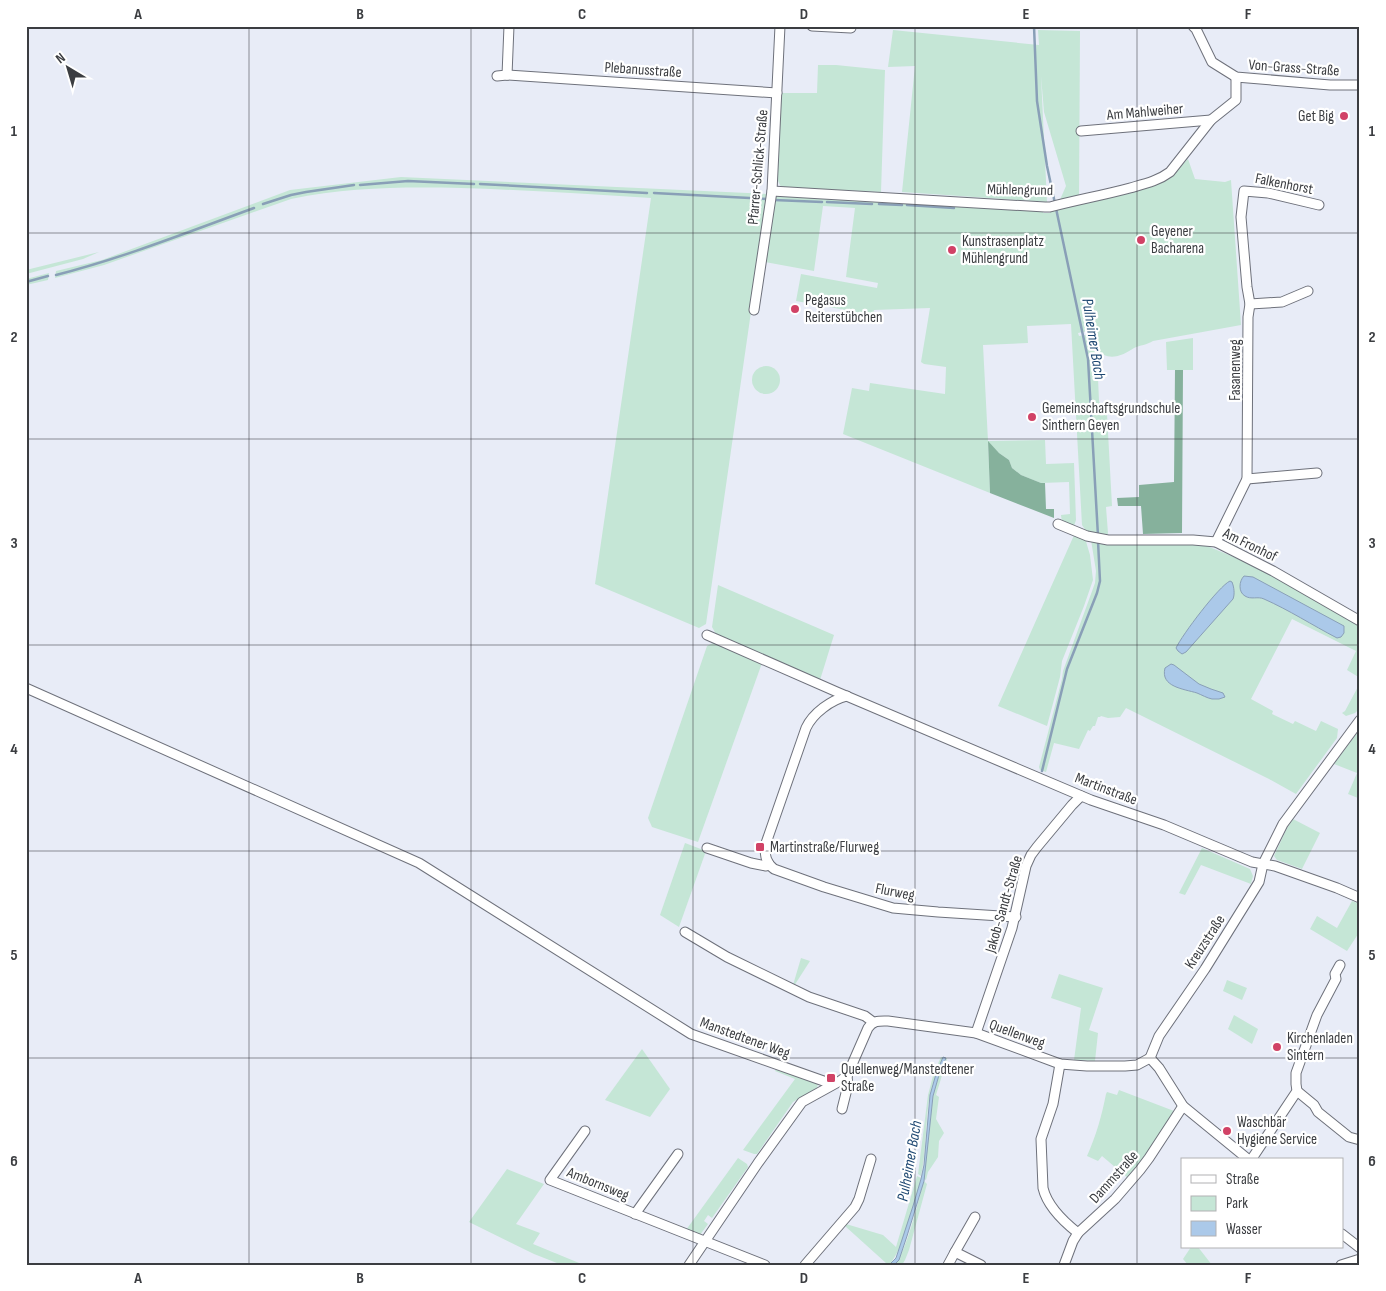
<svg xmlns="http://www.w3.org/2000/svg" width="1386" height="1291" font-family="'Sofia Sans Condensed',sans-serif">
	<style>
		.green { fill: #c5e6d6 }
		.forest { fill: #86b19c }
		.water { fill: #abc9e9; stroke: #899fb7 }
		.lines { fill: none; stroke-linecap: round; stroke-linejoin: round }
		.stream { stroke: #899fb7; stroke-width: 2.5 }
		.street-casing { stroke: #6e717b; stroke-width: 11 }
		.street { stroke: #fff; stroke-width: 9 }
		.grid { fill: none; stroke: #3b3d41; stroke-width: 1; stroke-opacity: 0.55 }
		.poi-dot { fill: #d14266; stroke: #fff; stroke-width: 2 }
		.labels { text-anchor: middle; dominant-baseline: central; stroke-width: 4.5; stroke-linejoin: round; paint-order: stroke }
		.street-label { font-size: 15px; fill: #3b3d41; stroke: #fff }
		.poi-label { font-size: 15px; fill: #3b3d41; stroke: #fff; text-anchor: start }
		.water-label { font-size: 16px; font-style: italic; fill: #1d4771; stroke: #fff }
		.neatline { fill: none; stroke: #3b3d41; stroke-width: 2 }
		.grid-label { font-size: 16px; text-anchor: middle; font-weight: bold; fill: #3b3d41 }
	</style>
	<rect width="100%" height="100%" fill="#e8ecf7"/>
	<g class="green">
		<path d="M893 30 1039 45 1038 30 1080 31 1079 197 1059 202 1066 186 1044 112 1041 76 1047 202 902 192 915 66 888 67Z"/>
		<path d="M818 65H836L885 70 881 192 781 187 777 179 781 93H817Z"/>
		<path d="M1188 159 1195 179 1225 182 1231 180 1241 325 1153 341C1147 345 1140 345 1134 348 1124 355 1107 363 1098 349 1095 344 1094 336 1093 330L1078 333 1079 336 1091 334 1094 351 1097 354 1099 401 1100 404 1102 405 1103 414H1107L1112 506 1106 507 1108 533 1107 536 1086 531 1082 525 1071 324 1027 326 1028 343 983 345 988 441 1045 440 1046 464 1074 463 1076 520 1074 526C1067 527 1061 522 1061 515L1070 514 1069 482 1041 483 1021 475 1012 468 1009 460 999 453 988 442 990 493 843 434 852 388 869 391 870 383 945 394 946 367 924 364 921 362 930 308 874 310 873 315 796 301 801 274 877 288 878 283 846 277 855 208 823 206 814 271 765 262 775 195 1044 210 1043 213H1050V211L1167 179Z"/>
		<path d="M401 177 768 194 706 624 699 628 595 584 651 198C588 194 524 190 461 188 403 187 348 187 291 199L104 265 55 278 56 271 102 260 290 190Z"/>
		<path d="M99 252 83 259 26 274V270Z"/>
		<path d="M49 273 48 280 26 285V279Z"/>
		<path d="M1193 338V370H1167L1166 342Z"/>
		<circle cx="766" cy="380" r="14"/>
		<path d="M1075 533 1085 538 1090 555 1093 580 1084 606 1062 661 1060 677 1047 726 998 706Z"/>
		<path d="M1091 540 1109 545 1176 544 1207 546 1251 564 1360 626V678L1347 670 1356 651 1292 619 1251 699 1273 711 1272 714 1293 724 1295 721 1316 731 1321 721 1338 729 1337 738 1296 794 1269 779 1126 708 1120 717 1108 718 1101 716 1100 717H1098L1095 726H1093L1090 731 1088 730 1079 749 1054 743 1046 772 1040 770 1039 767 1062 679 1063 671 1095 583 1096 571Z"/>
		<path d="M718 585 834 635 820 680 717 636 712 627Z"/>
		<path d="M715 642 762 663 698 842 652 827 648 818 707 646Z"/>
		<path d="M1360 683V708L1355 713 1346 716 1342 713 1345 711Z"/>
		<path d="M1360 729V795L1358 798 1348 794 1357 773 1334 764Z"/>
		<path d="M1293 819 1320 833 1302 869 1277 860 1274 856 1287 828Z"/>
		<path d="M685 843 706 851 679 927 660 915Z"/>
		<path d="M1202 848 1250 869 1253 876 1251 884 1201 865 1185 895 1179 893Z"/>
		<path d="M1352 901 1360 904V931L1347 951 1310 929 1317 916 1337 928Z"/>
		<path d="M801 958 810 961 794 986 793 985Z"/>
		<path d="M1059 974 1103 988 1089 1030 1098 1033 1095 1061 1074 1060 1081 1008 1051 998Z"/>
		<path d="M1227 980 1247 988 1242 1000 1223 991Z"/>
		<path d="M1234 1015 1258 1029 1252 1044 1228 1029Z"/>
		<path d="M642 1049 670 1089 650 1117 605 1100Z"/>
		<path d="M941 1057H943C938 1069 933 1081 930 1094 925 1121 927 1149 921 1176L918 1174 928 1095 934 1072Z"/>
		<path d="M946 1058 947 1059 936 1095 939 1097 936 1119 944 1133 939 1141 938 1157 928 1172 926 1180 924 1179 933 1096 939 1075Z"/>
		<path d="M776 1069 818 1084 817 1088 793 1102 757 1154H754L743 1150 795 1079 775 1071Z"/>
		<path d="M1119 1090 1174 1111 1147 1156 1128 1178 1102 1156 1098 1161 1087 1156C1096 1136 1102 1115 1106 1094L1107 1092 1117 1095Z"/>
		<path d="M738 1158 747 1164 748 1167 712 1218 708 1215 704 1221 708 1224 700 1235 686 1230Z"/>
		<path d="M507 1169 544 1184 516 1224 540 1233 533 1244 584 1265H562L534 1254 469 1222Z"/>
		<path d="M917 1176 921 1178C915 1201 904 1249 889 1265H884L886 1263 845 1226 846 1224 883 1235 896 1247Z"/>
		<path d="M924 1181 927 1184 909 1250 905 1260 902 1265H894C907 1252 918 1200 924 1181Z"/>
		<path d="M1191 1247H1198L1212 1265H1188L1183 1259Z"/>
	</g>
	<g class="forest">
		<path d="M1175 370H1183L1182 533 1143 534 1141 506H1118L1117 498 1139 497V485L1174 482Z"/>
		<path d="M988 441 999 453 1009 460 1012 468 1021 475 1041 483H1045L1046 509H1054V518L990 493Z"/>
	</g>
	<g class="water">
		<path d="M1244 576 1253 577 1344 626V633L1341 637 1337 638C1312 625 1289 610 1264 599 1258 596 1251 600 1245 596 1238 592 1239 581 1244 576Z"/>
		<path d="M1230 581 1232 582C1234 587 1235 594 1233 599L1186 652 1182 654 1178 651 1176 648C1182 635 1219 586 1230 581Z"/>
		<path d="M1171 664 1174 665 1199 684 1211 689 1223 693 1225 697 1219 699H1212C1207 698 1202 695 1197 693 1184 689 1160 687 1165 668Z"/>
		<path d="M943 1057 946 1058 939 1075 933 1096 924 1181 907 1236 899 1260 894 1265H889L896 1258 913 1206 921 1179 924 1165 930 1095 936 1074Z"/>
	</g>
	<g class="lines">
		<g class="stream">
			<path d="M1034 26 1037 101 1047 166 1088 359 1098 536"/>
			<path d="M480 184 647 193"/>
			<path d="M360 185 408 181 474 184"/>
			<path d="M654 193 767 199"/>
			<path d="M774 200 822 202"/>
			<path d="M827 202 872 204"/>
			<path d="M263 204 291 195 306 192 354 185"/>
			<path d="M879 204 902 205"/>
			<path d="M907 205 954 208"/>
			<path d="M56 275C123 258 188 232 254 208"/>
			<path d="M26 282 48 276"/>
			<path d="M1042 771 1067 669 1097 593 1100 581 1098 541"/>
		</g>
		<defs>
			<g id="street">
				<path d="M812 26 851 28"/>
				<path d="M1193 26 1196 29 1212 62 1236 77 1330 85H1360"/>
				<path d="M507 75 509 26"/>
				<path d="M497 76 507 75 777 93"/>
				<path d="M1081 131 1211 120"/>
				<path d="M772 191 1045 207H1050C1077 200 1104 195 1130 188 1144 184 1158 181 1170 172L1211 120 1236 100V77"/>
				<path d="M1250 304 1282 302 1308 291"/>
				<path d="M754 310 772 191 780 26"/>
				<path d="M1247 479 1317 473"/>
				<path d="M1058 524 1087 536 1108 540H1193L1216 542 1273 571 1360 621"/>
				<path d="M1216 542 1247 479 1248 317 1250 304 1247 287 1241 217 1244 191 1268 193 1319 205"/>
				<path d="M707 635 837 692 1091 800 1164 825 1252 862 1275 866 1337 888 1360 898"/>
				<path d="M26 688 419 863 691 1034 832 1084"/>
				<path d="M847 696C831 700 813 713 806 728L765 846C765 856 766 863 774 869L824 887 893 908 938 912 1016 917"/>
				<path d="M707 848 751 863 766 866 769 864"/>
				<path d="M685 932 727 957 809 997 865 1016 873 1022"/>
				<path d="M976 1033 1012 928 1026 866 1031 855 1037 847 1072 805 1081 796"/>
				<path d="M1150 1058 1159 1036 1205 969 1259 882 1263 864 1283 824 1360 720"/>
				<path d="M1150 1058 1159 1068 1183 1106 1249 1160"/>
				<path d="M1060 1064 1053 1104 1041 1139 1043 1188C1047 1205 1064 1222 1078 1233"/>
				<path d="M1297 1091 1314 1105 1318 1112 1349 1137 1360 1140"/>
				<path d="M842 1109 848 1085 847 1076"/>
				<path d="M585 1131 550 1180 765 1265"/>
				<path d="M1251 1160 1297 1091 1296 1084V1073L1317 1015 1336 979 1335 974 1340 965"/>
				<path d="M635 1214 678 1154"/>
				<path d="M975 1217 955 1252 981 1265"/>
				<path d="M1342 1234 1360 1248"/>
				<path d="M689 1265 758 1163 802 1102 840 1081 847 1076 868 1028C874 1020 879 1021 888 1021L976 1033 1060 1064 1087 1066H1125L1137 1065 1150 1058"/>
				<path d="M805 1265 855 1207 859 1199 871 1159"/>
				<path d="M948 1265 955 1252"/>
				<path d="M1064 1265 1073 1241 1078 1233 1115 1199 1140 1170 1149 1158 1183 1106"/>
				<path d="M1341 1265 1360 1259"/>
			</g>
		</defs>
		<use href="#street" class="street-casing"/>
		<use href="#street" class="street"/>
	</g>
	<path class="grid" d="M249 26V1265M471 26V1265M693 26V1265M915 26V1265M1137 26V1265M26 233H1360M26 439H1360M26 645H1360M26 851H1360M26 1058H1360"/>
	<g class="poi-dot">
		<circle cx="1344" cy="116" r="5"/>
		<circle cx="1141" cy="240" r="5"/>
		<circle cx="952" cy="250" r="5"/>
		<circle cx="795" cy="309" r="5"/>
		<circle cx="1032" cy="417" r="5"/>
		<rect x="755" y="842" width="10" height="10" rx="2.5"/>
		<circle cx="1277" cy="1047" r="5"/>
		<rect x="826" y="1073" width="10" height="10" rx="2.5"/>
		<circle cx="1227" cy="1131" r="5"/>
	</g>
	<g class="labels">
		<g class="street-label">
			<text transform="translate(1294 68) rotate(4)">Von-Grass-Straße</text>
			<text transform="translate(643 70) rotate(4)">Plebanusstraße</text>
			<text transform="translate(1145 112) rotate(-5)">Am Mahlweiher</text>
			<text transform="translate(758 167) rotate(-85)">Pfarrer-Schlick-Straße</text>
			<text transform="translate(1284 184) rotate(11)">Falkenhorst</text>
			<text transform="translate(1020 190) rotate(1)">Mühlengrund</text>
			<text transform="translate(1235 370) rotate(-90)">Fasanenweg</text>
			<text transform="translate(1250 545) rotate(26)">Am Fronhof</text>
			<text transform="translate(1106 789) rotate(21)">Martinstraße</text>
			<text transform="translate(895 892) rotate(11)">Flurweg</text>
			<text transform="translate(1004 904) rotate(-74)">Jakob-Sandt-Straße</text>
			<text transform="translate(1205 942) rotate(-57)">Kreuzstraße</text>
			<text transform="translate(1017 1034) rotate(20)">Quellenweg</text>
			<text transform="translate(745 1038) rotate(20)">Manstedtener Weg</text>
			<text transform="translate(1114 1177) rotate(-48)">Dammstraße</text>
			<text transform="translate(598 1184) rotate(22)">Ambornsweg</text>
		</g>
		<g class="poi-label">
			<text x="1334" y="116" text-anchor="end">Get Big</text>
			<text x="1151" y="231">Geyener<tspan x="1151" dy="17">Bacharena</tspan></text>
			<text x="962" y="241">Kunstrasenplatz<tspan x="962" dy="17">Mühlengrund</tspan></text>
			<text x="805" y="300">Pegasus<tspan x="805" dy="17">Reiterstübchen</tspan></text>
			<text x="1042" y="408">Gemeinschaftsgrundschule<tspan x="1042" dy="17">Sinthern Geyen</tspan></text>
			<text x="770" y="847">Martinstraße/Flurweg</text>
			<text x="1287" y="1038">Kirchenladen<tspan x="1287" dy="17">Sintern</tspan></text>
			<text x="841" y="1069">Quellenweg/Manstedtener<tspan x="841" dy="17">Straße</tspan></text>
			<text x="1237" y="1122">Waschbär<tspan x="1237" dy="17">Hygiene Service</tspan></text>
		</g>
		<g class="water-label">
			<text transform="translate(1093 339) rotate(81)">Pulheimer Bach</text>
			<text transform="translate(910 1161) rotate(-80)">Pulheimer Bach</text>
		</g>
	</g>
	<rect width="1386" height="1291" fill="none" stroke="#ffffff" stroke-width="55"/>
	<rect x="1181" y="1158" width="162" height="90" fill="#ffffff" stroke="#b1b1b3"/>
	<rect x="1191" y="1175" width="25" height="8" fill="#ffffff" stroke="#b1b1b3"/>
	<text x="1226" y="1184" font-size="15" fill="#3b3d41">Straße</text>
	<rect x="1191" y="1196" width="25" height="15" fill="#c5e6d6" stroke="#b1b1b3"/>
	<text x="1226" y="1208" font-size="15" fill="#3b3d41">Park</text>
	<rect x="1191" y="1221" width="25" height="15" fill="#abc9e9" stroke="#b1b1b3"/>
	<text x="1226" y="1234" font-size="15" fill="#3b3d41">Wasser</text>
	<g transform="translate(68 68) rotate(322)" stroke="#ffffff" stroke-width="4" paint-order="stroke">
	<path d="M0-4L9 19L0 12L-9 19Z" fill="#3b3d41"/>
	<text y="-8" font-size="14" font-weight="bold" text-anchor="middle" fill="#3b3d41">N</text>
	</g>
	<rect x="28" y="28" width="1330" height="1236" class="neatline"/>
	<g class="grid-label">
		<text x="138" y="19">A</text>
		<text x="360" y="19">B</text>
		<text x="582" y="19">C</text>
		<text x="804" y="19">D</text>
		<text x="1026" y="19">E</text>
		<text x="1248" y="19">F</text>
		<text x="14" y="136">1</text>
		<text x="1372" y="136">1</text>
		<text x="14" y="342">2</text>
		<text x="1372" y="342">2</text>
		<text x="14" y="548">3</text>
		<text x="1372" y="548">3</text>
		<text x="14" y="754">4</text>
		<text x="1372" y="754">4</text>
		<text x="14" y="960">5</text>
		<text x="1372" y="960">5</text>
		<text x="14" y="1166">6</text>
		<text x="1372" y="1166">6</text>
		<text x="138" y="1283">A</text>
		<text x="360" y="1283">B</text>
		<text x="582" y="1283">C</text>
		<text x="804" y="1283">D</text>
		<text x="1026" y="1283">E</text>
		<text x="1248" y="1283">F</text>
	</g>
</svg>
